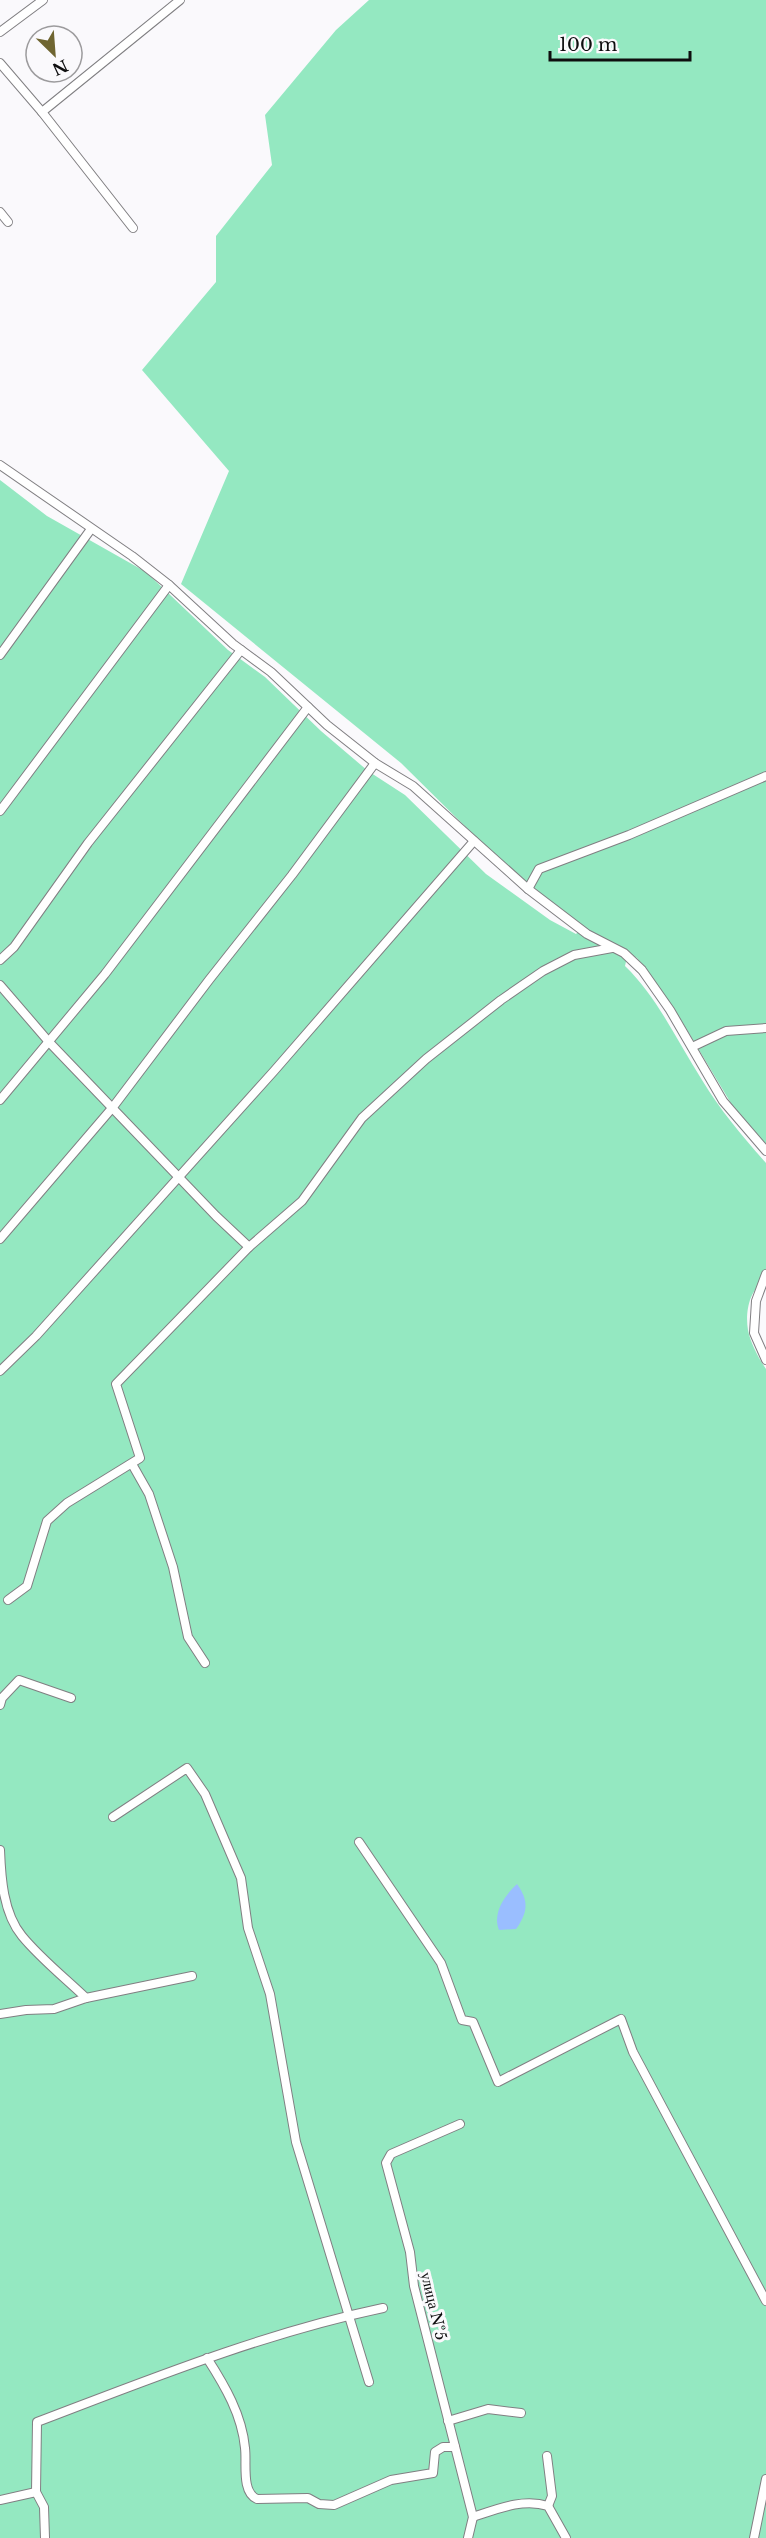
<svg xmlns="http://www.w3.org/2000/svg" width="766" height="2538" font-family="'Libre Baskerville',serif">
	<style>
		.green { fill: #94e8c1 }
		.water { fill: #9abeff }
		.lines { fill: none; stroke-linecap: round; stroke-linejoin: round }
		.street-casing { stroke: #807f82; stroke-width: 10 }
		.street { stroke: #fff; stroke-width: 8 }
		.labels { text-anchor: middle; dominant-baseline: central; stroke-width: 6; stroke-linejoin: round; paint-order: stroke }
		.street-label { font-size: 15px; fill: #0e0e0f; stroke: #faf9fc }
	</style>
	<rect width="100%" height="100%" fill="#faf9fc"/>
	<path class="green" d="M369 0H766V1145L741 1120 675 1010 637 958 628 953 625 966C658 998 677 1041 702 1080 720 1110 743 1137 766 1163V1281C749 1288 745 1313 748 1330 750 1342 759 1359 766 1369V2538H0V480L47 516 146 572 228 650 265 677 321 731 368 771 405 795 486 874 550 920 576 934 583 927 500 861 401 763 181 584 229 471 142 370 216 282V236L272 165 265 115 336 30Z"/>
	<path class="water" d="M517 1884C529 1901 528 1912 516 1929L499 1930C492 1913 505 1895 517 1884Z"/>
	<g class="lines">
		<defs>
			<g id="street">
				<path d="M0 32 43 0"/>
				<path d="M0 63 42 112 133 228"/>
				<path d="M42 112 180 0"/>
				<path d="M0 212 8 222"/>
				<path d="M0 465 132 556 169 585 233 644 271 672 327 725 375 763 413 786 528 889 587 934 624 953 642 970 670 1010 723 1101 766 1151"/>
				<path d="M0 655 91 529"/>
				<path d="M0 811 169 585"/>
				<path d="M528 889 539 869 629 835 766 776"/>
				<path d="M0 960 14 947 88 843 241 650"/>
				<path d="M0 985 49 1042 216 1216 249 1247"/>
				<path d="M692 1047 726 1031 766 1028"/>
				<path d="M0 1100 105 974 308 707"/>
				<path d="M0 1239 113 1107 209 980 292 875 375 763"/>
				<path d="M766 1274 756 1301 754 1333 766 1360"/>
				<path d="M0 1371 36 1336 274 1071 474 841"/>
				<path d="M132 1464 149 1494 173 1567 188 1637 205 1663"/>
				<path d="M8 1600 27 1586 47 1521 67 1503 140 1458 116 1384 249 1247 302 1201 362 1118 426 1059 501 1000 543 971 574 955 612 948"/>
				<path d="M0 1705 2 1698 19 1680 71 1698"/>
				<path d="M113 1817 187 1768 205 1794 241 1878 248 1928 270 1994 296 2142 369 2382"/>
				<path d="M359 1842 441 1963 462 2020 473 2022 498 2082 621 2019 633 2052 766 2301"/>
				<path d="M0 1850C1 1877 3 1913 22 1936 40 1958 65 1978 86 1998"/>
				<path d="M0 2014 26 2010 54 2009 86 1998 192 1976"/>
				<path d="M460 2124 391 2154 386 2163 410 2252 414 2286 473 2517 468 2538"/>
				<path d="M207 2358C225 2386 242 2415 245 2448 247 2463 241 2492 257 2499L308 2498 319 2504 334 2505 391 2480 433 2473 435 2452 443 2447H455"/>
				<path d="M448 2421 488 2409 521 2413"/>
				<path d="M547 2456 552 2496 548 2506"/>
				<path d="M36 2492 44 2507 45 2538"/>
				<path d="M0 2500 36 2492 37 2422C150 2379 264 2333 383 2308"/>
				<path d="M473 2517C497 2509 523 2498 548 2506L566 2538"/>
				<path d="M754 2538 766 2479"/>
			</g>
		</defs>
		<use href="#street" class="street-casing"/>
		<use href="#street" class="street"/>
	</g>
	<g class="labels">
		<g class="street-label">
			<text transform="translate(434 2306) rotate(77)">улица №5</text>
		</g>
	</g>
	<g transform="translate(54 54) rotate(155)"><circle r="28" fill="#faf9fc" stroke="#9c9b9d" stroke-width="1.5"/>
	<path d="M0-4.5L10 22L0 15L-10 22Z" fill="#6f6531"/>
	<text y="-9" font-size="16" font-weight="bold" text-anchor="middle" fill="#0e0e0f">N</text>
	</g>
	<path d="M550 51v9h140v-9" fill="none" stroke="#0e0e0f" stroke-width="3"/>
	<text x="559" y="51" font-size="18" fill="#0e0e0f" stroke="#faf9fc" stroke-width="4.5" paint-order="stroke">100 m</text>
</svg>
